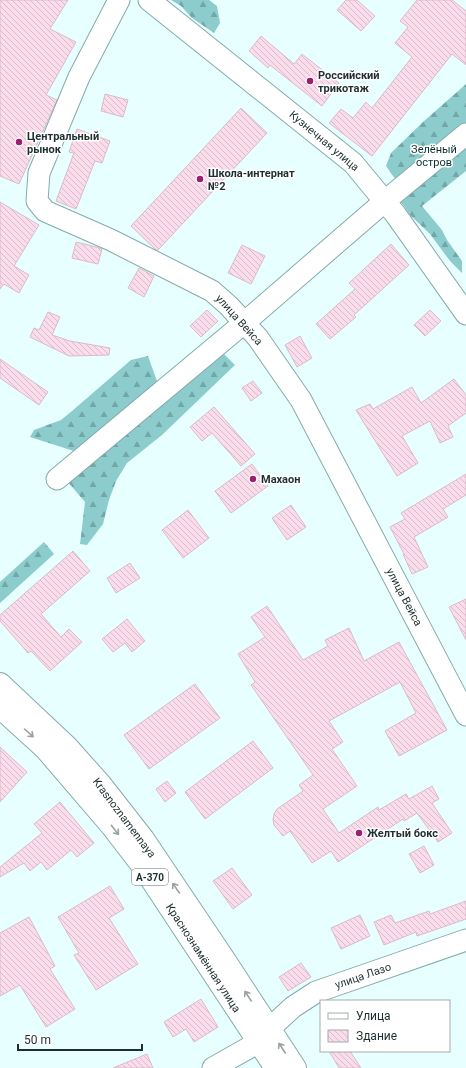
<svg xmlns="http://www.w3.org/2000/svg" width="466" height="1068" font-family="Roboto,sans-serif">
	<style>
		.forest { fill: url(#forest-firs) }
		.building { fill: url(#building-back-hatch); stroke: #dbbbcb }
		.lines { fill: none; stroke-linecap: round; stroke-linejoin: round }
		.minor-casing { stroke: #84abaa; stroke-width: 23 }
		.highway-casing { stroke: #84abaa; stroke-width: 24 }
		.minor { stroke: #fff; stroke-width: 21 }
		.highway { stroke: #fff; stroke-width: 22 }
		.oneway { stroke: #9aa1a1 }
		.poi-dot { fill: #9e1d70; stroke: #fff; stroke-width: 1.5 }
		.labels { text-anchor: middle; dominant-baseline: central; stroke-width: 3; stroke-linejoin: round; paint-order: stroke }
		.shield { fill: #fff; stroke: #626d6d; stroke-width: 1 }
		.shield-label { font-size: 10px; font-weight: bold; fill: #1f2f2f }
		.poi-label { font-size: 11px; font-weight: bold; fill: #1f2f2f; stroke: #fff; text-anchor: start }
		.street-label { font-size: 11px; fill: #1f2f2f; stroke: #fff }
		.park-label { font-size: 11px; fill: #0f3030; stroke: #fff }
	</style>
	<defs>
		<pattern id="forest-firs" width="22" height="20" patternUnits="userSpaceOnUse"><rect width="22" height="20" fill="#8dcccc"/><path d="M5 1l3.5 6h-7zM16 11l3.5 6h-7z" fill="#73a6a6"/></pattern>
		<pattern id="building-back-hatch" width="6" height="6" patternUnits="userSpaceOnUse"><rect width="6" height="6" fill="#fadcea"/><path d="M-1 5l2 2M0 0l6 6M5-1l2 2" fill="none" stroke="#d6bdc9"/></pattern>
	</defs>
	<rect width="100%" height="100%" fill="#e7ffff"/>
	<g class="forest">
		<path d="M171 0H209L217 6 220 23 214 33 192 18 181 6Z"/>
		<path d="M466 84V171L422 206 442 230 447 240 462 261V273L450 261 430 234 411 216 391 188 398 183 386 166 391 153 423 122Z"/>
		<path d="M221 331 222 352 235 365 162 435 127 463 116 481 109 500 103 524 87 545 80 544 85 502 67 481 80 453 30 437 34 430 61 420 72 411 131 360 148 356 158 384 207 343 213 334Z"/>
		<path d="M44 542 54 554 0 603V582Z"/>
	</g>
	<g class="building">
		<path d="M0 0H68L50 29 76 42 46 95 57 100 19 184 0 176Z"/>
		<path d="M346 0H357L375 16 361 31 337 10Z"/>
		<path d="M417 0H452L466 11V65L452 54 372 156 329 123 341 109 353 118 366 102 372 108 412 57 395 43 408 27 400 21Z"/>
		<path d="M261 36 294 64 302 54 339 83 322 106 270 65 268 68 249 51Z"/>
		<path d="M105 94 128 100 123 117 101 111Z"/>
		<path d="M241 108 267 133 158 250H156L131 226Z"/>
		<path d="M77 129 110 141 102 163 95 161 76 209 56 201 74 153 69 152Z"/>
		<path d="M0 202 39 225 14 266 29 275 19 293 4 284 0 289Z"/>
		<path d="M76 242 96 247 102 249 98 264 72 258Z"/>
		<path d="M391 244 409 265 354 315 356 317 330 339 316 324 355 289 349 283Z"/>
		<path d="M242 245 265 256 251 284 228 273Z"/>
		<path d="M139 268 154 276 144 297 128 288Z"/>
		<path d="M207 310 218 321 201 337 190 326Z"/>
		<path d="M430 310 441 321 425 336 414 325Z"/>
		<path d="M48 312 60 317 52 335 70 341 110 348 109 355 69 356 30 337 34 328 39 330Z"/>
		<path d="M300 336 312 358 297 367 285 345Z"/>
		<path d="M0 359 48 392 39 405 0 378Z"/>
		<path d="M454 379 466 395V413L448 426 453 437 440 443 430 421 402 436 418 463 397 476 356 410 370 404 373 409 412 387 421 403Z"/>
		<path d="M253 381 262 393 251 401 242 388Z"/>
		<path d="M214 407 255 454 241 466 212 433 202 441 190 427Z"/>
		<path d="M252 464 268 486 231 513 215 491Z"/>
		<path d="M466 474V495L443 509 448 517 414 537 428 567 412 574 403 554H404L390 527 405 519 401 513Z"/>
		<path d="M291 505 306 527 287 540 272 518Z"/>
		<path d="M188 510 209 538 183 558 162 530Z"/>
		<path d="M73 551 90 571 41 614 61 637 69 629 82 642 50 671 31 651 28 653 0 621V615Z"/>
		<path d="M130 563 140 578 116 593 107 578Z"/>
		<path d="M466 599V640L449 607Z"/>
		<path d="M267 606 303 660 328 646 325 640 349 628 364 661 399 642 447 730 399 756 385 731 416 713 400 682 329 721 343 742 332 749 357 786 323 809 339 833 378 807 379 810 406 794 409 799 432 786 439 799 432 803 452 833 438 842 417 813 404 821 403 819 338 862 331 851 312 863 290 831 283 836 274 825 273 819 274 814 277 809 303 791 299 785 313 775 251 685 255 682 238 654 265 637 251 617Z"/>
		<path d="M127 619 145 641 132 652 125 643 113 652 102 639Z"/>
		<path d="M195 684 220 718 149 769 124 735Z"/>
		<path d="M253 741 273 768 205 819 185 792Z"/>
		<path d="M0 747 27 772 0 802Z"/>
		<path d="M167 781 176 793 165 802 156 789Z"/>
		<path d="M60 802 94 843 77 857 71 850 47 870 41 862 30 871 24 863 0 877V867L42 833 34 824Z"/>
		<path d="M424 846 434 865 420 873 409 854Z"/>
		<path d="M232 868 252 895 233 909 213 881Z"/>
		<path d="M110 886 124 909 109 918 138 964 96 990 74 955 79 953 58 917Z"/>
		<path d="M466 901V919L417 936 416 932 384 945 374 922 391 915 395 923 429 911 430 914Z"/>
		<path d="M360 915 370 936 341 949 331 928Z"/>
		<path d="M29 917 55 966 50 969 75 1009 46 1027 20 985 0 996V933Z"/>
		<path d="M301 963 311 977 288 991 279 977Z"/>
		<path d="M201 999 218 1027 194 1042 186 1029 173 1037 164 1022Z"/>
		<path d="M329 1051H350L361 1068H339Z"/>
		<path d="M147 1054 153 1068H113Z"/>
	</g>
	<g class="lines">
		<defs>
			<g id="minor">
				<path d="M119 0 79 77 39 173 37 201 45 211 111 240 212 291 229 306 258 338 301 400 466 715"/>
				<path d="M149 0 353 163 396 215 466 314"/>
				<path d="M57 479 244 323 385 201 466 134"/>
				<path d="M269 1029 293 1007 316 992 466 940"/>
				<path d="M213 1068 259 1042"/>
			</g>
			<g id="highway">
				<path d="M0 684 67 747 100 784 143 839 223 958 295 1068"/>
				<path d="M0 707 46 749 112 826 142 865 276 1068"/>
			</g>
		</defs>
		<use href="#minor" class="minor-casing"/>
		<use href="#highway" class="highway-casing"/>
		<use href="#minor" class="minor"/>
		<use href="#highway" class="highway"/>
	</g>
	<defs><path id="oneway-shaft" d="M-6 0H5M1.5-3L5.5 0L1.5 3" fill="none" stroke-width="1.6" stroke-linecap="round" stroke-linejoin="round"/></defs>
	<g class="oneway">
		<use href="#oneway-shaft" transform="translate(29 733) rotate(42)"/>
		<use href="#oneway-shaft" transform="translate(115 830) rotate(52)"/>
		<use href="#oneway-shaft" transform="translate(176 888) rotate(-124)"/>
		<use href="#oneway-shaft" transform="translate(248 996) rotate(-123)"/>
		<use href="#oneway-shaft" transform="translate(282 1048) rotate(-123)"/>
	</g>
	<g class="poi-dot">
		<circle cx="310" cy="81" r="4"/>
		<circle cx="19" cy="142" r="4"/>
		<circle cx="200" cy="179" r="4"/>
		<circle cx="253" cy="479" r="4"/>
		<circle cx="359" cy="833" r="4"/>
	</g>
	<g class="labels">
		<rect class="shield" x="132" y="869" width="36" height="16" rx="3"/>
		<g class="shield-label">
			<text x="150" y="877">А-370</text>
		</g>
		<g class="poi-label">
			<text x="318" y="75">Российский<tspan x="318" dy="13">трикотаж</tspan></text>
			<text x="27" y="136">Центральный<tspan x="27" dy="13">рынок</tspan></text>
			<text x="208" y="173">Школа-интернат<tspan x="208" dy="13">№2</tspan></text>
			<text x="261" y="479">Махаон</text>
			<text x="367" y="833">Желтый бокс</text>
		</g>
		<g class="street-label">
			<text transform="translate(324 141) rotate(40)">Кузнечная улица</text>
			<text transform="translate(239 320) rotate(48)">улица Вейса</text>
			<text transform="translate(404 597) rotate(62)">улица Вейса</text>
			<text transform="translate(124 818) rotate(53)">Krasnoznamennaya</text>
			<text transform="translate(203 958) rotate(57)">Краснознамённая улица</text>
			<text transform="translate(363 976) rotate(-19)">улица Лазо</text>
		</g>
		<g class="park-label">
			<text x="434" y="149">Зелёный<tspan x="434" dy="13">остров</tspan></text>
		</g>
	</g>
	<rect x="320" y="1000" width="130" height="52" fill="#ffffff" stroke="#a5acac"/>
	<rect x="328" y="1013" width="20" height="6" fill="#ffffff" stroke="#a5acac"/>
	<text x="356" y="1020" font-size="12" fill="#1f2f2f">Улица</text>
	<rect x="328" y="1030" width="20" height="12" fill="url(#building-back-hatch)" stroke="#a5acac"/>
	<text x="356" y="1040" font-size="12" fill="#1f2f2f">Здание</text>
	<path d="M18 1044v6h124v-6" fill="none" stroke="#1f2f2f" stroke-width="2"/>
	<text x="24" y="1044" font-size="12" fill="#1f2f2f" stroke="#ffffff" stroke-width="3" paint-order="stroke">50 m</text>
</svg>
